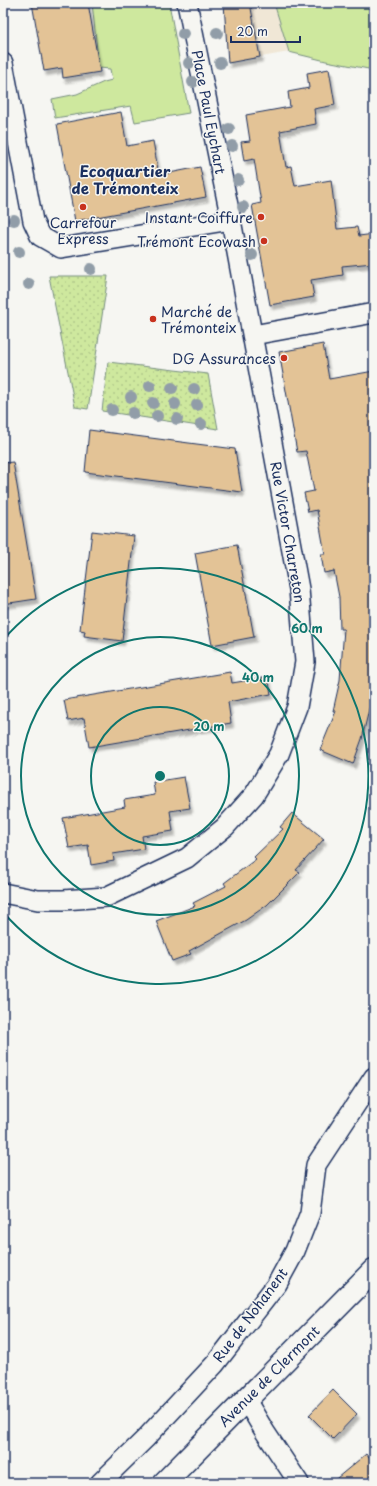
<svg xmlns="http://www.w3.org/2000/svg" width="377" height="1486" font-family="'Playpen Sans',sans-serif">
	<style>
		.built { fill: #f0e7d6 }
		.grass { fill: url(#grass-dots); stroke: #748c7e }
		.green { fill: #cee89e; stroke: #748c7e }
		.building { fill: #e3c396; stroke: #1b2f5e; filter: url(#shadow) }
		.lines { fill: none; stroke-linecap: round; stroke-linejoin: round }
		.minor-casing { stroke: #1b2f5e; stroke-width: 22 }
		.secondary-casing { stroke: #1b2f5e; stroke-width: 25 }
		.minor { stroke: #f6f6f2; stroke-width: 19 }
		.secondary { stroke: #f6f6f2; stroke-width: 22 }
		.tree { fill: #919da8 }
		.ring { fill: none; stroke: #0f766e; stroke-width: 2 }
		.poi-dot { fill: #c8321e; stroke: #f6f6f2; stroke-width: 1.5 }
		.labels { text-anchor: middle; dominant-baseline: central; stroke-width: 3; stroke-linejoin: round; paint-order: stroke }
		.street-label { font-size: 14px; fill: #1b2f5e; stroke: #f6f6f2 }
		.poi-label { font-size: 14px; fill: #1b2f5e; stroke: #f6f6f2; text-anchor: end }
		.neighbourhood-label { font-size: 15px; font-weight: bold; fill: #1b2f5e; stroke: #f6f6f2 }
		.centre { fill: #0f766e; stroke: #f6f6f2; stroke-width: 2 }
		.ring-label { font-size: 12px; text-anchor: middle; font-weight: bold; fill: #0f766e; stroke: #f6f6f2; stroke-width: 3; stroke-linejoin: round; paint-order: stroke }
	</style>
	<defs>
		<pattern id="grass-dots" width="8" height="8" patternUnits="userSpaceOnUse"><rect width="8" height="8" fill="#cee89e"/><path d="M2 2h.1M6 6h.1" fill="none" stroke="#b0c78a" stroke-width="1.8" stroke-linecap="round"/></pattern>
		<filter id="shadow"><feDropShadow dx="2.5" dy="4.5" stdDeviation="1" flood-color="#0004"/></filter>
	</defs>
	<rect width="100%" height="100%" fill="#f6f6f2"/>
	<filter id="ink" filterUnits="userSpaceOnUse"><feTurbulence type="fractalNoise" baseFrequency=".025" numOctaves="2"/><feDisplacementMap in="SourceGraphic" scale="8" xChannelSelector="R" yChannelSelector="G"/><feConvolveMatrix kernelMatrix="1 2 1 2 8 2 1 2 1" color-interpolation-filters="sRGB"/></filter>
	<g filter="url(#ink)">
		<path class="built" d="M223 3H274L289 52 228 63Z"/>
		<g class="grass">
			<path d="M49 276H108L88 409 75 407Z"/>
			<path d="M108 362 208 374 218 429 102 411Z"/>
		</g>
		<g class="green">
			<path d="M92 3H169L189 113 135 122 131 106 55 118 52 99 77 94 104 82 112 80 110 69 99 68Z"/>
			<path d="M274 3H374V70L326 61 289 52Z"/>
		</g>
		<g class="building">
			<path d="M32 3H88L100 72 63 78 62 68 44 71Z"/>
			<path d="M224 3H250L260 57 228 63Z"/>
			<path d="M329 69 335 105 314 109 316 124 280 131 286 167 291 166 295 186 331 180 337 229 357 227 359 236 374 234 373 263 342 266 343 275 311 280 314 297 270 305 252 205 261 203 254 159 244 161 241 142 250 141 246 115 290 107 288 92 309 88 307 73Z"/>
			<path d="M121 112 127 146 153 141 159 175 200 167 206 197 75 221 57 124Z"/>
			<path d="M323 344 329 379 374 371V688L362 739 353 764 320 750 336 711H333L340 680 344 629H340L339 597 334 571 324 573 321 554H325L317 510 308 512 304 493 314 491 306 451 297 452 279 352Z"/>
			<path d="M89 430 235 449 242 492 85 472Z"/>
			<path d="M13 462 36 599 3 604V463Z"/>
			<path d="M92 531 134 536 122 641 84 636 85 631 80 630Z"/>
			<path d="M237 545 254 637 212 645 195 553Z"/>
			<path d="M230 672 232 683 268 677 271 694 228 702 231 723 89 747 84 718 68 721 64 700Z"/>
			<path d="M184 777 190 808 170 811 173 831 142 836 144 849 113 854 114 861 91 865 88 845 69 848 63 818 125 807 124 800 155 795 153 782Z"/>
			<path d="M292 813 324 839 296 870 300 872 267 905 246 920 189 951 191 954 172 961 156 921 195 906 193 903 226 886 224 883 256 859 254 857 283 829 280 827Z"/>
			<path d="M333 1390 357 1414 333 1439 309 1415Z"/>
			<path d="M366 1454 374 1464V1483H331Z"/>
		</g>
		<g class="lines">
			<defs>
				<g id="minor">
					<path d="M3 63 33 221 40 236 61 248 231 220"/>
					<path d="M253 335 374 313"/>
					<path d="M3 893 38 900H63L106 897 187 858 225 827 254 795 279 754 297 707 305 662 299 589 231 220 187 3"/>
					<path d="M246 1400 265 1432 299 1483"/>
					<path d="M100 1483 145 1439 215 1364 277 1284 295 1251 310 1213 316 1165 374 1077"/>
				</g>
				<path id="secondary" d="M164 1483 374 1270"/>
			</defs>
			<use href="#minor" class="minor-casing"/>
			<use href="#secondary" class="secondary-casing"/>
			<use href="#minor" class="minor"/>
			<use href="#secondary" class="secondary"/>
		</g>
		<g class="tree">
			<circle cx="217" cy="33" r="6"/>
			<circle cx="183" cy="34" r="6"/>
			<circle cx="189" cy="63" r="6"/>
			<circle cx="220" cy="63" r="6"/>
			<circle cx="193" cy="82" r="6"/>
			<circle cx="229" cy="129" r="6"/>
			<circle cx="232" cy="146" r="6"/>
			<circle cx="238" cy="180" r="6"/>
			<circle cx="243" cy="207" r="6"/>
			<circle cx="14" cy="220" r="6"/>
			<circle cx="19" cy="252" r="6"/>
			<circle cx="252" cy="255" r="6"/>
			<circle cx="91" cy="269" r="6"/>
			<circle cx="29" cy="284" r="6"/>
			<circle cx="150" cy="386" r="6"/>
			<circle cx="172" cy="388" r="6"/>
			<circle cx="194" cy="389" r="6"/>
			<circle cx="131" cy="397" r="6"/>
			<circle cx="153" cy="403" r="6"/>
			<circle cx="175" cy="404" r="6"/>
			<circle cx="197" cy="405" r="6"/>
			<circle cx="112" cy="410" r="6"/>
			<circle cx="133" cy="413" r="6"/>
			<circle cx="157" cy="416" r="6"/>
			<circle cx="177" cy="419" r="6"/>
			<circle cx="201" cy="424" r="6"/>
		</g>
	</g>
	<g class="ring">
		<circle cx="160" cy="776" r="69"/>
		<circle cx="160" cy="776" r="139"/>
		<path d="M3 640A208 208 0 1 1 3 912"/>
	</g>
	<g class="poi-dot">
		<circle cx="83" cy="207" r="4"/>
		<circle cx="261" cy="217" r="4"/>
		<circle cx="264" cy="241" r="4"/>
		<circle cx="153" cy="319" r="4"/>
		<circle cx="284" cy="358" r="4"/>
	</g>
	<g class="labels">
		<g class="street-label">
			<text transform="translate(209 112) rotate(79)">Place Paul Eychart</text>
			<text transform="translate(288 532) rotate(80)">Rue Victor Charreton</text>
			<text transform="translate(250 1315) rotate(-53)">Rue de Nohanent</text>
			<text transform="translate(269 1376) rotate(-45)">Avenue de Clermont</text>
		</g>
		<g class="poi-label">
			<text x="253" y="217">Instant Coiffure</text>
			<text x="83" y="222" text-anchor="middle">Carrefour<tspan x="83" dy="16">Express</tspan></text>
			<text x="256" y="241">Trémont Ecowash</text>
			<text x="161" y="311" text-anchor="start">Marché de<tspan x="161" dy="16">Trémonteix</tspan></text>
			<text x="276" y="358">DG Assurances</text>
		</g>
		<g class="neighbourhood-label">
			<text x="125" y="170">Ecoquartier<tspan x="125" dy="17">de Trémonteix</tspan></text>
		</g>
	</g>
	<circle cx="160" cy="776" r="6" class="centre"/>
	<g class="ring-label">
		<text x="307" y="633">60 m</text>
		<text x="258" y="682">40 m</text>
		<text x="209" y="731">20 m</text>
	</g>
	<rect width="377" height="1486" fill="none" stroke="#f6f6f2" stroke-width="16"/>
	<rect x="8" y="8" width="361" height="1470" fill="none" stroke="#1b2f5e" stroke-width="1.5" filter="url(#ink)"/>
	<path d="M231 36v6h69v-6" fill="none" stroke="#1b2f5e" stroke-width="2"/>
	<text x="237" y="36" font-size="12" fill="#1b2f5e" stroke="#f6f6f2" stroke-width="3" paint-order="stroke">20 m</text>
</svg>
